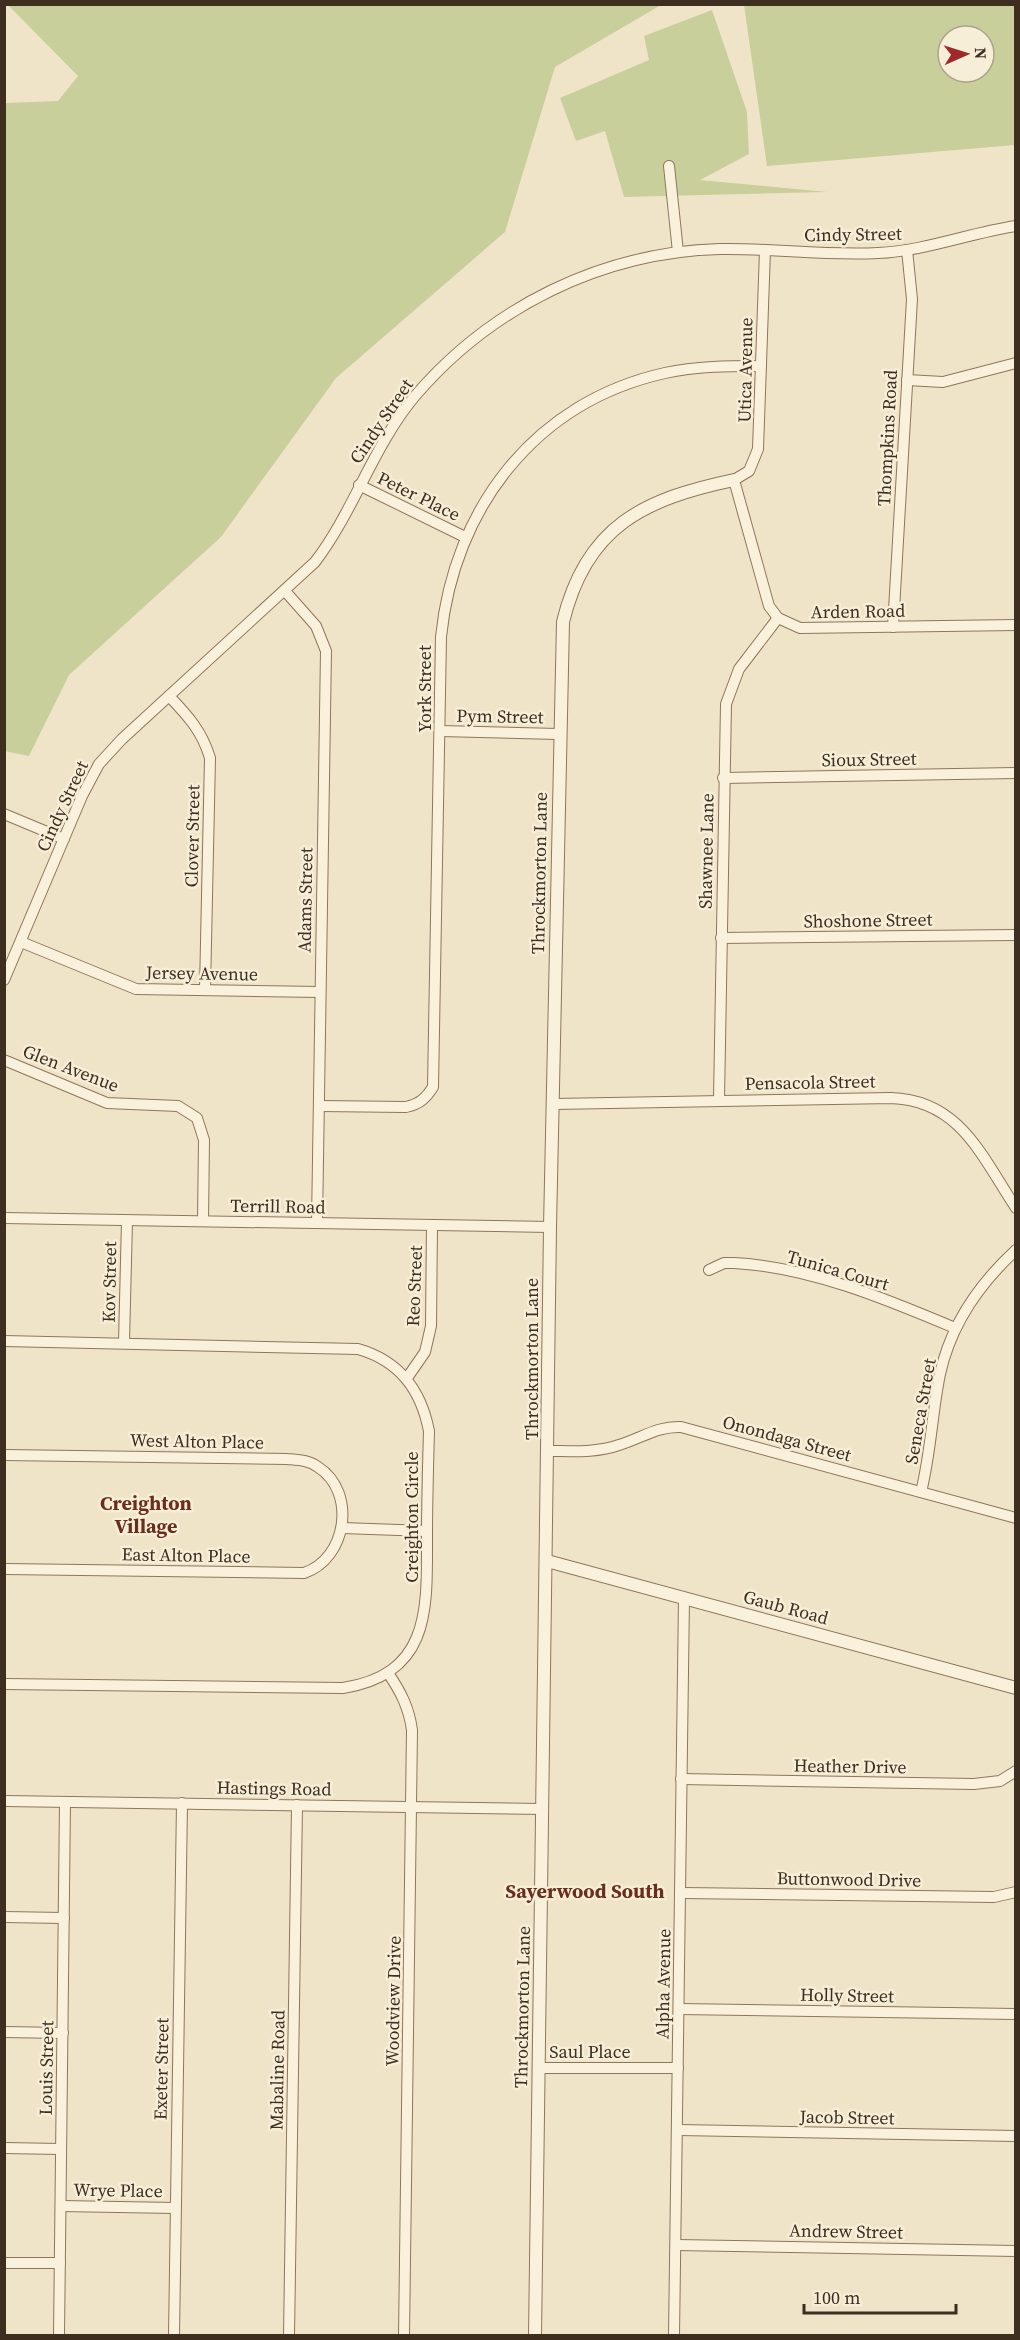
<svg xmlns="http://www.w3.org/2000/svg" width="1020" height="2340" font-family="'Source Serif 4',serif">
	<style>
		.green { fill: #c9cf9b; fill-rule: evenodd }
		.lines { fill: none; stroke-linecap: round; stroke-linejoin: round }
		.minor-casing { stroke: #8d765c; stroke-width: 12 }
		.tertiary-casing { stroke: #8d765c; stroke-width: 14 }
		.minor { stroke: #faf1dc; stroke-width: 10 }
		.tertiary { stroke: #faf1dc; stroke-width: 12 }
		.labels { text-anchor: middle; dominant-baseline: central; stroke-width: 5; stroke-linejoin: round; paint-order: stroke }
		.street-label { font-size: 18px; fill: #3d2e20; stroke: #f7eed8 }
		.neighbourhood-label { font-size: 20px; font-weight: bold; fill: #6b2e1e; stroke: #f7eed8 }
	</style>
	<rect width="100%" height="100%" fill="#f0e4c8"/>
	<g class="green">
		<path d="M8 5H661L555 67 505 232 336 378 221 537 69 675 29 756 4 751 5 103 58 101 78 76Z"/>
		<path d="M744 5H1015V145L767 166ZM948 36H984V72H948Z"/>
		<path d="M712 10 747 112 749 154 700 180 827 192 624 197 605 131 576 141 560 98 649 60 644 36Z"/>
	</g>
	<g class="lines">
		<defs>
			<g id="minor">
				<path d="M669 166 678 252"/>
				<path d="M765 250 758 449 749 471 734 480 769 606 778 618 800 628 1016 625"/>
				<path d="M907 380 943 382 1016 363"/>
				<path d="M359 485 465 537"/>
				<path d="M285 591 316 626 326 651 317 1223"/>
				<path d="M893 627 912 299 907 250"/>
				<path d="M169 696C188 716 202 731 210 758L205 989"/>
				<path d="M440 731 558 734"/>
				<path d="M723 778 1016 773"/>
				<path d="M4 814 64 839"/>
				<path d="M721 938 1016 935"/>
				<path d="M21 942 136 989 320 992"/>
				<path d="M4 980 82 796 99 764 122 739 315 562C354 511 373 446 415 396 491 307 602 252 720 249 773 248 825 256 878 253 925 251 969 233 1016 226"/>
				<path d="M4 1060 107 1103 178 1106 197 1118 204 1140 203 1221"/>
				<path d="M719 1100 726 704 739 669 778 618"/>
				<path d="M554 1104 891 1098C960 1100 982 1157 1016 1208"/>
				<path d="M320 1106 406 1107C420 1104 426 1098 433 1087L441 637C454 508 535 402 665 373 697 366 728 366 761 366"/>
				<path d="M4 1218 550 1227"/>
				<path d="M709 1270 724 1263H734C810 1267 886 1299 955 1328"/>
				<path d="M4 1341 358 1349C400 1361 421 1390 429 1431 428 1466 427 1502 427 1537 427 1609 431 1674 343 1688L4 1684"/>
				<path d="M124 1342 127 1221"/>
				<path d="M407 1378 425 1352 431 1326 432 1226"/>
				<path d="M549 1451C572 1451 596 1453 619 1445 642 1438 657 1426 681 1427L1016 1518"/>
				<path d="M4 1455 287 1459C298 1460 309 1460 318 1467 357 1492 347 1559 304 1573L4 1569"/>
				<path d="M921 1492C931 1452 932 1413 940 1374 951 1324 979 1284 1016 1250"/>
				<path d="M342 1528 427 1531"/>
				<path d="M388 1673C401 1692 409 1708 412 1730L404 2336"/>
				<path d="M681 1779 974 1784 1000 1781 1016 1771"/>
				<path d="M4 1801 543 1809"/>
				<path d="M681 1893 994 1897 1016 1892"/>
				<path d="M4 1917 64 1918"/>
				<path d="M679 2009 1016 2014"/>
				<path d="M4 2032 63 2033"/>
				<path d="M539 2068H678"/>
				<path d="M678 2130 1016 2136"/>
				<path d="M4 2148 61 2149"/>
				<path d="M61 2206 175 2208"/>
				<path d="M676 2245 1016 2251"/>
				<path d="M4 2263H60"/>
				<path d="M59 2336 65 1802"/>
				<path d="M174 2336 182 1803"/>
				<path d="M289 2336 297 1805"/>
				<path d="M674 2336 684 1598"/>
			</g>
			<g id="tertiary">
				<path d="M547 1561 1016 1688"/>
				<path d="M535 2336 550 1227 563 622C586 526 644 499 734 480"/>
			</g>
		</defs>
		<use href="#minor" class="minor-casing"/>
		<use href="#tertiary" class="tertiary-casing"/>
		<use href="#minor" class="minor"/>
		<use href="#tertiary" class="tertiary"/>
	</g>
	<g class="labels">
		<g class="street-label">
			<text transform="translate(853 234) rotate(-1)">Cindy Street</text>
			<text transform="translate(745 370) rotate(-89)">Utica Avenue</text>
			<text transform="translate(381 421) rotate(-56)">Cindy Street</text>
			<text transform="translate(887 438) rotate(-87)">Thompkins Road</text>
			<text transform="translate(419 496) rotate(26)">Peter Place</text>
			<text transform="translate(858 611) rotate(-1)">Arden Road</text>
			<text transform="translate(424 689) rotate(-90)">York Street</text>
			<text transform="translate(500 716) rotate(1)">Pym Street</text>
			<text transform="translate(869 759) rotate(-1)">Sioux Street</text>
			<text transform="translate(62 806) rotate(-65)">Cindy Street</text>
			<text transform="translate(192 836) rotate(-89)">Clover Street</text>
			<text transform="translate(706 851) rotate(-89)">Shawnee Lane</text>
			<text transform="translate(539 873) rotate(-89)">Throckmorton Lane</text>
			<text transform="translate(305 900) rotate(-89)">Adams Street</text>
			<text transform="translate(868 920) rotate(-1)">Shoshone Street</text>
			<text transform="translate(202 973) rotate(1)">Jersey Avenue</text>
			<text transform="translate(71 1068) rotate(21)">Glen Avenue</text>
			<text transform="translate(810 1082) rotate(-1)">Pensacola Street</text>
			<text transform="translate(278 1206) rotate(1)">Terrill Road</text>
			<text transform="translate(838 1270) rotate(16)">Tunica Court</text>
			<text transform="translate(109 1282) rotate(-89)">Kov Street</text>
			<text transform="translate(414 1286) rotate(-88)">Reo Street</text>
			<text transform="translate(531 1359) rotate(-90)">Throckmorton Lane</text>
			<text transform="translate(920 1411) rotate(-80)">Seneca Street</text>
			<text transform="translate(787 1438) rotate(15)">Onondaga Street</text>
			<text transform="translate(197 1441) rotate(1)">West Alton Place</text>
			<text transform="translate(411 1517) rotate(-90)">Creighton Circle</text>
			<text transform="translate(186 1555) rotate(1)">East Alton Place</text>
			<text transform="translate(786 1607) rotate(15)">Gaub Road</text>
			<text transform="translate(850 1766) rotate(1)">Heather Drive</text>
			<text transform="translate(274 1788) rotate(1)">Hastings Road</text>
			<text transform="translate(849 1879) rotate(1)">Buttonwood Drive</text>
			<text transform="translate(663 1984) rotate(-89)">Alpha Avenue</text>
			<text transform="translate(847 1995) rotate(1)">Holly Street</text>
			<text transform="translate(393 2001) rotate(-89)">Woodview Drive</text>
			<text transform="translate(522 2007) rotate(-89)">Throckmorton Lane</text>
			<text x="590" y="2051">Saul Place</text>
			<text transform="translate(46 2068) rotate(-89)">Louis Street</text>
			<text transform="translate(161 2069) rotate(-89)">Exeter Street</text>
			<text transform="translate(277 2070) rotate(-89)">Mabaline Road</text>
			<text transform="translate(847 2117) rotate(1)">Jacob Street</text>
			<text transform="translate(118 2190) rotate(1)">Wrye Place</text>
			<text transform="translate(846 2231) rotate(1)">Andrew Street</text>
		</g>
		<g class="neighbourhood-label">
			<text x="146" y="1503">Creighton<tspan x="146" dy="23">Village</tspan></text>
			<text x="585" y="1891">Sayerwood South</text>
		</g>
	</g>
	<rect width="1020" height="2340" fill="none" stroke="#3d2e20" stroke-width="12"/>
	<g transform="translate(966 54) rotate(87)"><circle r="28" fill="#f7eed8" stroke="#ada18e" stroke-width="1.5"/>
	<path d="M0-4.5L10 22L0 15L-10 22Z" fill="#9e2a2b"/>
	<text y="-9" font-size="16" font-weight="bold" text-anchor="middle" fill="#3d2e20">N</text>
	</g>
	<path d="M804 2304v9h152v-9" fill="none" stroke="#3d2e20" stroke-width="3"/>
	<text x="813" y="2304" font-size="18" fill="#3d2e20" stroke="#f7eed8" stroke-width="4.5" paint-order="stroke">100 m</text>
</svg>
